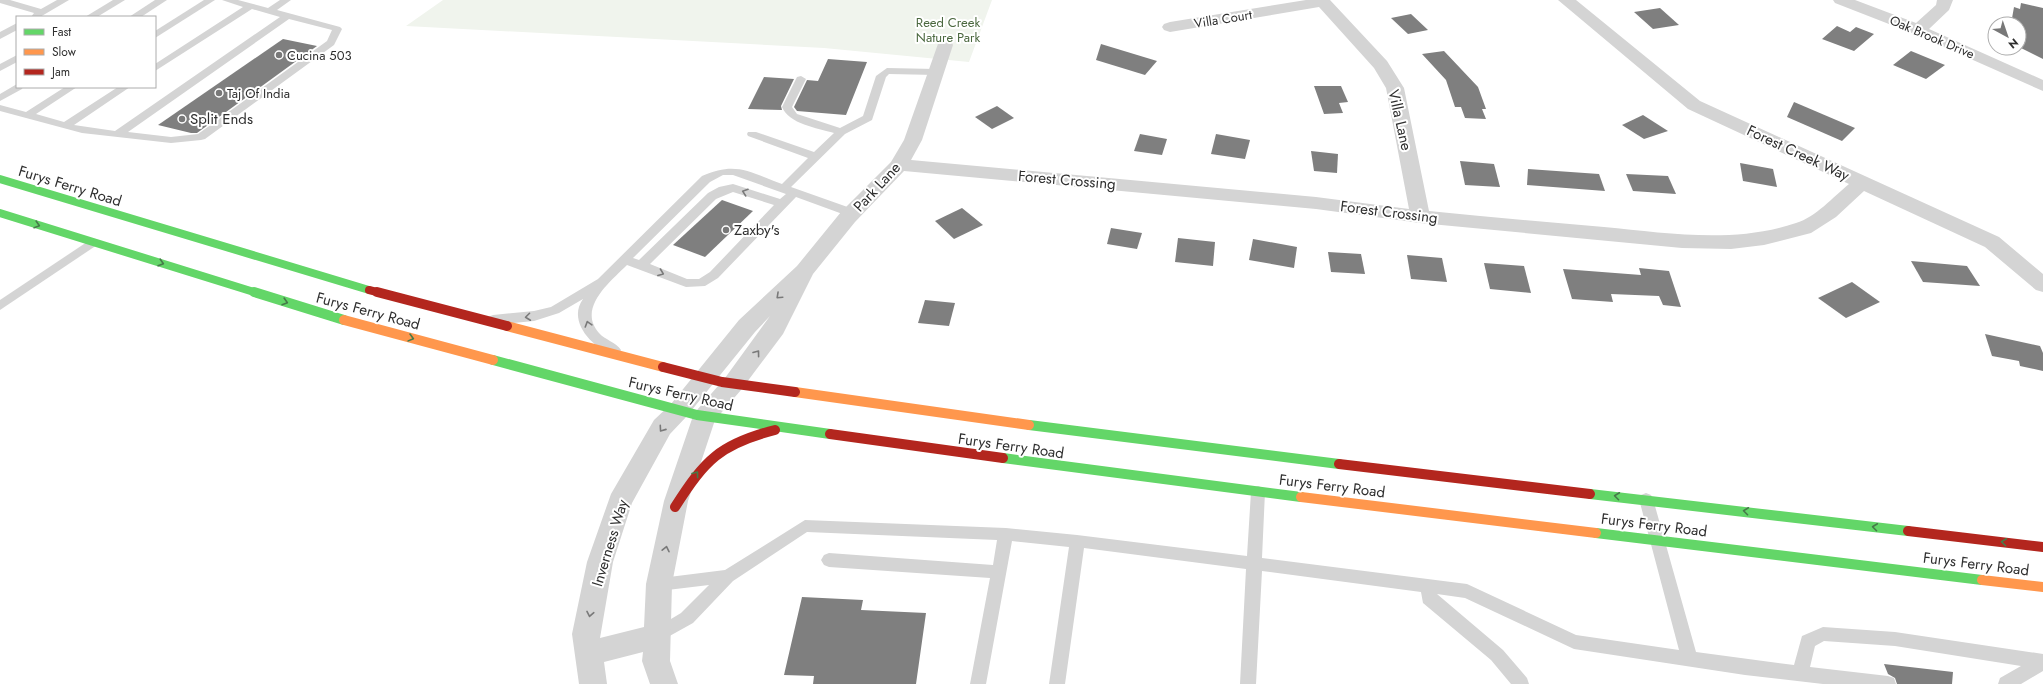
<svg xmlns="http://www.w3.org/2000/svg" width="2043" height="684" font-family="Jost,sans-serif">
	<style>
		.green { fill: #f0f4ed }
		.building { fill: #7f7f7f }
		.lines { fill: none; stroke-linecap: round; stroke-linejoin: round }
		.lane { fill: #d4d4d4; fill-rule: evenodd }
		.street { fill: #d4d4d4; fill-rule: evenodd }
		.fast-far1 { stroke: #63d668; stroke-width: 8 }
		.fast { stroke: #63d668; stroke-width: 10 }
		.slow { stroke: #ff974d; stroke-width: 10 }
		.jam-far1 { stroke: #b3261e; stroke-width: 8 }
		.jam { stroke: #b3261e; stroke-width: 10 }
		.oneway { stroke: #797979 }
		.oneway2 { stroke: #467a49 }
		.poi-dot { fill: #787878; stroke: #fff; stroke-width: 1.5 }
		.labels { text-anchor: middle; dominant-baseline: central; stroke-width: 4; stroke-linejoin: round; paint-order: stroke }
		.far-street-label { font-size: 13px; fill: #2f2f2f; stroke: #fff }
		.far-park-label { font-size: 13px; fill: #4b683f; stroke: #fff }
		.far-poi-label { font-size: 13px; fill: #2f2f2f; stroke: #fff; text-anchor: start }
		.poi-label { font-size: 15px; fill: #2f2f2f; stroke: #fff; text-anchor: start }
		.street-label { font-size: 15px; fill: #2f2f2f; stroke: #fff }
	</style>
	<rect width="100%" height="100%" fill="#fff"/>
	<path class="green" d="M443 0H992L969 62 824 48 406 26Z"/>
	<g class="building">
		<path d="M2021 3 2043 8V59L2019 47V24H2011L2014 7 2020 9Z"/>
		<path d="M1660 8 1679 25 1653 29 1634 12Z"/>
		<path d="M1411 14 1428 30 1408 34 1391 18Z"/>
		<path d="M1837 26 1850 32 1856 27 1874 34 1854 51 1822 39Z"/>
		<path d="M283 39 317 46 197 133H191L158 125Z"/>
		<path d="M1101 44 1157 61 1145 75 1096 60Z"/>
		<path d="M1444 51 1478 87 1486 109H1482L1486 119 1465 118 1461 107H1455L1446 80 1422 54Z"/>
		<path d="M1911 51 1945 65 1926 79 1893 65Z"/>
		<path d="M828 59 867 62 846 115 797 111 794 107 807 80 818 81Z"/>
		<path d="M764 77 794 79 781 106 782 110 748 109Z"/>
		<path d="M1314 86H1341L1348 102 1339 103 1343 113 1324 114Z"/>
		<path d="M1794 102 1855 128 1842 141 1787 117Z"/>
		<path d="M997 106 1014 118 992 129 975 117Z"/>
		<path d="M1643 115 1668 131 1644 139 1622 125Z"/>
		<path d="M1140 134 1167 139 1162 155 1134 151Z"/>
		<path d="M1216 134 1250 140 1245 159 1211 154Z"/>
		<path d="M1311 151 1338 154 1337 173 1314 171Z"/>
		<path d="M1460 161 1494 164 1500 187 1465 185Z"/>
		<path d="M1740 163 1773 169 1777 187 1743 181Z"/>
		<path d="M1528 169 1599 174 1605 191 1527 185Z"/>
		<path d="M1626 174 1668 176 1676 194 1633 191Z"/>
		<path d="M722 200 753 211 705 257 673 245Z"/>
		<path d="M962 208 983 225 954 239 935 221Z"/>
		<path d="M1111 228 1142 233 1137 249 1107 244Z"/>
		<path d="M1178 238 1215 242 1213 266 1175 262Z"/>
		<path d="M1253 239 1297 247 1294 268 1249 260Z"/>
		<path d="M1328 252 1361 254 1365 274 1331 272Z"/>
		<path d="M1407 255 1442 258 1447 282 1411 279Z"/>
		<path d="M1911 261 1967 266 1980 286 1923 282Z"/>
		<path d="M1484 263 1524 266 1531 293 1490 289Z"/>
		<path d="M1639 268 1669 271 1681 307 1663 305 1659 296 1611 294 1613 302 1572 299 1563 269 1641 275Z"/>
		<path d="M1852 282 1880 302 1846 318 1818 298Z"/>
		<path d="M925 300 955 303 949 326 918 323Z"/>
		<path d="M1985 334 2040 346 2043 353V371L2020 366 2019 361 1992 356Z"/>
		<path d="M802 597 863 600 861 610 926 613 916 684H813L814 676 784 675Z"/>
		<path d="M1884 664 1953 672 1952 684H1897L1895 678 1888 674Z"/>
	</g>
	<g class="lines">
		<g class="lane">
			<path d="M0 0H10L41 9 57 0H69L40 17H31L34 13 0 3Z"/>
			<path d="M113 0H125L97 17H85Z"/>
			<path d="M155 0H167L141 17H129Z"/>
			<path d="M204 0H215L155 38V31Z"/>
			<path d="M222 0H238L268 8 280 0H291L277 10 340 27 342 29 334 45 205 139 201 140 171 143 82 133 0 111V105L26 112 65 87H77L36 114 64 122 118 87H130L74 125 115 131 280 17 252 9 155 71V64L243 7ZM289 19 332 30 327 41 198 134 171 137 128 132Z"/>
			<path d="M17 23V30L0 39V32Z"/>
			<path d="M17 55V62L0 71V64Z"/>
			<path d="M887 68 936 69 941 72 936 75 889 74 886 77 872 120 845 134 791 187 856 210 858 213 856 216H848L796 197 718 278 705 286 686 287 627 265C610 282 577 308 599 333 605 340 616 342 621 350L619 353 614 355C592 348 567 321 583 299L559 313 534 321 493 325 488 323 487 320 488 317 493 315 534 311 551 307 598 279 702 176C736 161 749 172 782 184L808 158 748 136 747 134 748 132H756L814 152 834 133C817 128 789 124 782 107L797 77 801 76 806 79 792 107 797 114 840 128 863 116 876 76ZM723 175H733L786 194 780 199 733 184 719 187 708 193 639 260 633 258 710 182ZM733 192 774 205 710 272 699 279H687L650 264 716 199Z"/>
			<path d="M17 84V87H23L22 89 0 101V94Z"/>
			<path d="M93 238 99 242 97 245 0 310V300Z"/>
			<path d="M1258 486 1263 488 1265 492 1262 558 1467 584 1576 635 1679 650 1639 499 1641 495 1646 493 1651 495 1653 499 1696 652 1794 665 1802 636 1823 627 1895 632 2043 654V671L2021 684H1998L2000 678 2021 666 1895 646 1824 641 1815 646 1810 667 1888 676 1894 678 1896 684H1823L1745 675 1574 649 1465 598 1437 594 1503 650 1527 678 1529 684H1511L1491 660 1423 603 1421 592 1262 571 1256 684H1240L1246 569 1084 548 1065 684H1049L1069 547 1012 541 986 684H970L990 578 829 567 824 565 821 560 824 555 829 553 993 565 997 540 807 532 733 581 693 623 657 643 651 641 649 636 651 631 681 613 709 585 659 591 653 589 651 584 653 579 725 570 805 520 1006 528 1077 535 1247 556 1251 492 1253 488Z"/>
		</g>
		<g class="street">
			<path d="M1306 0H1330L1387 61 1404 88 1429 211C1487 217 1545 222 1604 227 1667 233 1734 244 1796 223 1816 217 1833 197 1849 184L1688 109 1558 0H1576L1700 101 1999 237 2043 274V292L2036 290 1985 247 1864 191 1836 217 1811 233 1764 245 1731 249 1682 248 1420 223 1316 209 904 171 855 222 813 274 783 334 741 390 715 420 688 501 672 584 670 661 678 684H650L642 661 643 652 604 662 607 684H579L572 634 587 562 611 494 654 420 671 404 739 320 797 266 841 212 891 162 904 140 939 41 945 40 951 41 953 45 922 140 911 160 1316 197 1409 209 1386 88 1374 68 1319 7 1170 32 1164 30 1162 27 1164 24 1170 22ZM770 316 725 378 697 410 693 416 664 501 646 584 644 627 600 638 613 562 632 503 670 434 687 416 755 332Z"/>
			<path d="M1833 0H1855L1916 23 1936 5 1937 0H1953L1949 10 1929 29 2043 80V91L1912 33 1835 3Z"/>
		</g>
		<g class="fast-far1">
			<path d="M0 179 369 290"/>
			<path d="M0 213 257 293"/>
		</g>
		<g class="fast">
			<path d="M254 292 344 320"/>
			<path d="M493 360 697 415 830 434"/>
			<path d="M1029 425 1339 464"/>
			<path d="M1003 458 1301 497"/>
			<path d="M1590 494 1908 531"/>
			<path d="M1596 533 1982 580"/>
		</g>
		<g class="slow">
			<path d="M344 320 493 360"/>
			<path d="M507 326 663 367"/>
			<path d="M795 392 1029 425"/>
			<path d="M1301 497 1596 533"/>
			<path d="M1982 580 2043 587"/>
		</g>
		<path class="jam-far1" d="M369 290 381 293"/>
		<g class="jam">
			<path d="M377 292 507 326"/>
			<path d="M663 367 722 382 795 392"/>
			<path d="M830 434 1003 458"/>
			<path d="M1339 464 1590 494"/>
			<path d="M675 507C705 460 720 444 775 430"/>
			<path d="M1908 531 2043 547"/>
		</g>
	</g>
	<defs><path id="oneway-chevron" d="M-2-3.5L2.5 0L-2 3.5" fill="none" stroke-width="1.6" stroke-linecap="round" stroke-linejoin="round"/></defs>
	<g class="oneway">
		<use href="#oneway-chevron" transform="translate(745 192) rotate(-161)"/>
		<use href="#oneway-chevron" transform="translate(661 273) rotate(21)"/>
		<use href="#oneway-chevron" transform="translate(779 296) rotate(137)"/>
		<use href="#oneway-chevron" transform="translate(528 317) rotate(173)"/>
		<use href="#oneway-chevron" transform="translate(588 324) rotate(-107)"/>
		<use href="#oneway-chevron" transform="translate(757 353) rotate(-53)"/>
		<use href="#oneway-chevron" transform="translate(662 429) rotate(125)"/>
		<use href="#oneway-chevron" transform="translate(666 549) rotate(-78)"/>
		<use href="#oneway-chevron" transform="translate(590 614) rotate(101)"/>
	</g>
	<g class="oneway2">
		<use href="#oneway-chevron" transform="translate(37 225) rotate(17)"/>
		<use href="#oneway-chevron" transform="translate(161 263) rotate(17)"/>
		<use href="#oneway-chevron" transform="translate(285 302) rotate(17)"/>
		<use href="#oneway-chevron" transform="translate(411 338) rotate(15)"/>
		<use href="#oneway-chevron" transform="translate(696 474) rotate(-53)"/>
		<use href="#oneway-chevron" transform="translate(1617 496) rotate(-173)"/>
		<use href="#oneway-chevron" transform="translate(1746 511) rotate(-173)"/>
		<use href="#oneway-chevron" transform="translate(1875 527) rotate(-173)"/>
		<use href="#oneway-chevron" transform="translate(2004 542) rotate(-173)"/>
	</g>
	<g class="poi-dot">
		<circle cx="279" cy="55" r="4"/>
		<circle cx="219" cy="93" r="4"/>
		<circle cx="182" cy="119" r="4"/>
		<circle cx="726" cy="230" r="4"/>
	</g>
	<g class="labels">
		<g class="far-street-label">
			<text transform="translate(1223 19) rotate(-9)">Villa Court</text>
			<text transform="translate(1932 37) rotate(23)">Oak Brook Drive</text>
		</g>
		<g class="far-park-label">
			<text x="948" y="22">Reed Creek<tspan x="948" dy="15">Nature Park</tspan></text>
		</g>
		<g class="far-poi-label">
			<text x="287" y="55">Cucina 503</text>
			<text x="227" y="93">Taj Of India</text>
		</g>
		<g class="poi-label">
			<text x="190" y="119">Split Ends</text>
			<text x="734" y="230">Zaxby's</text>
		</g>
		<g class="street-label">
			<text transform="translate(1400 120) rotate(77)">Villa Lane</text>
			<text transform="translate(1798 153) rotate(25)">Forest Creek Way</text>
			<text transform="translate(1067 180) rotate(5)">Forest Crossing</text>
			<text transform="translate(70 186) rotate(17)">Furys Ferry Road</text>
			<text transform="translate(877 187) rotate(-47)">Park Lane</text>
			<text transform="translate(1389 212) rotate(7)">Forest Crossing</text>
			<text transform="translate(368 311) rotate(15)">Furys Ferry Road</text>
			<text transform="translate(681 394) rotate(13)">Furys Ferry Road</text>
			<text transform="translate(1011 446) rotate(8)">Furys Ferry Road</text>
			<text transform="translate(1332 486) rotate(7)">Furys Ferry Road</text>
			<text transform="translate(1654 525) rotate(7)">Furys Ferry Road</text>
			<text transform="translate(610 543) rotate(-73)">Inverness Way</text>
			<text transform="translate(1976 564) rotate(7)">Furys Ferry Road</text>
		</g>
	</g>
	<rect x="16" y="16" width="140" height="72" fill="#ffffff" stroke="#acacac"/>
	<rect x="24" y="29" width="20" height="6" fill="#63d668" stroke="#acacac"/>
	<text x="52" y="36" font-size="12" fill="#2f2f2f">Fast</text>
	<rect x="24" y="49" width="20" height="6" fill="#ff974d" stroke="#acacac"/>
	<text x="52" y="56" font-size="12" fill="#2f2f2f">Slow</text>
	<rect x="24" y="69" width="20" height="6" fill="#b3261e" stroke="#acacac"/>
	<text x="52" y="76" font-size="12" fill="#2f2f2f">Jam</text>
	<g transform="translate(2007 36) rotate(140)"><circle r="19" fill="#ffffff" stroke="#acacac"/>
	<path d="M0-3L7 15L0 10L-7 15Z" fill="#787878"/>
	<text y="-6" font-size="11" font-weight="bold" text-anchor="middle" fill="#2f2f2f">N</text>
	</g>
</svg>
